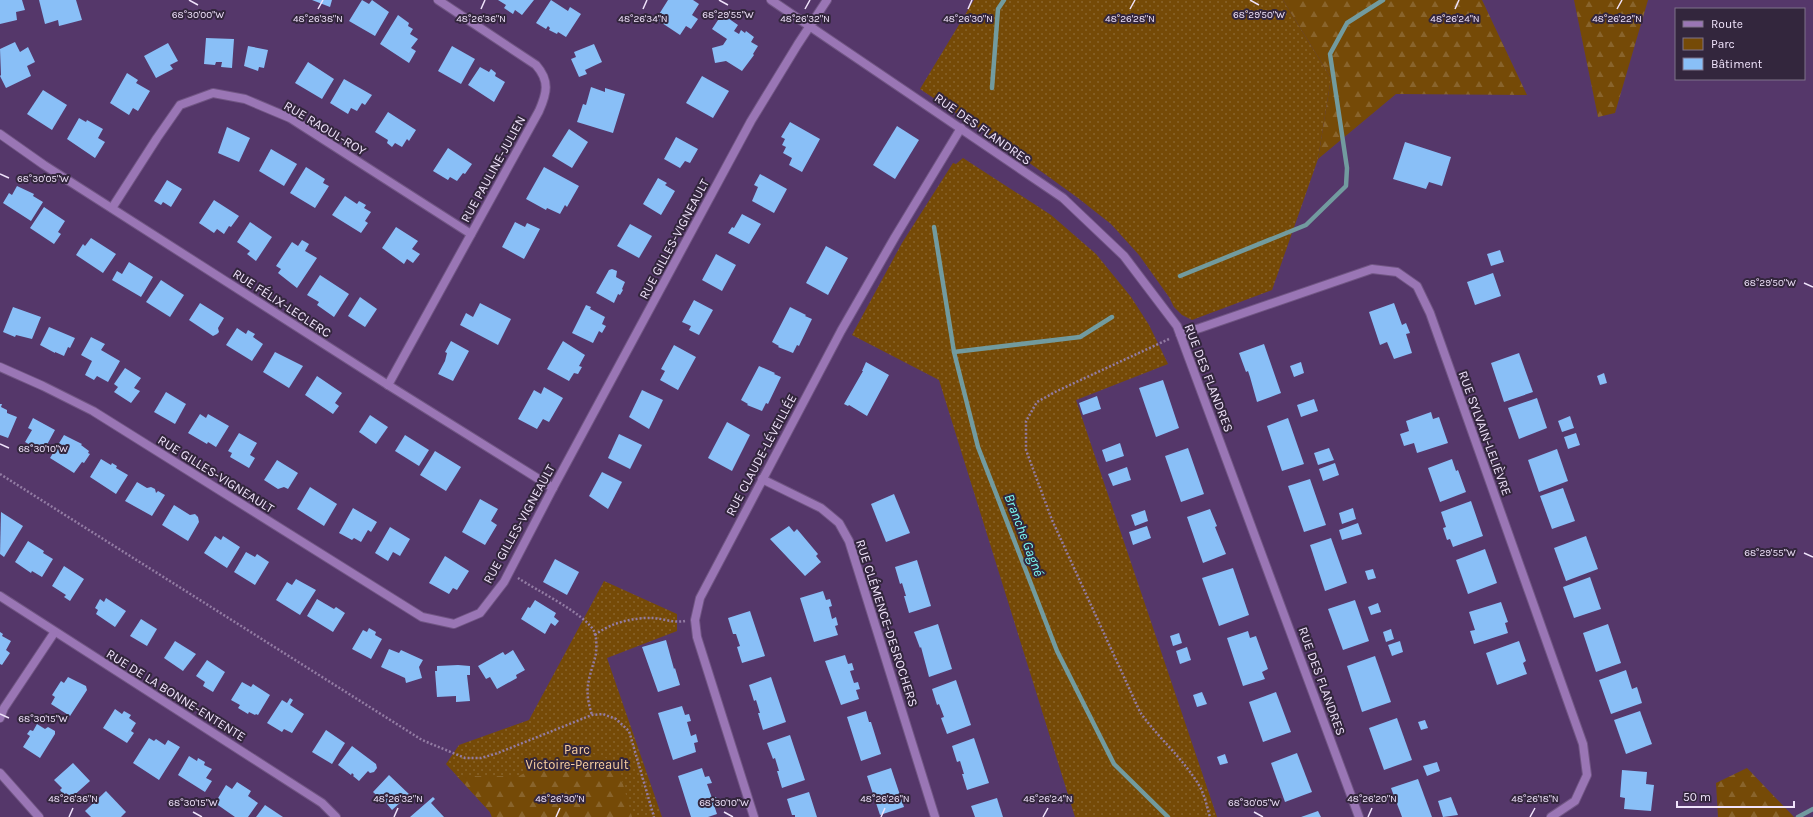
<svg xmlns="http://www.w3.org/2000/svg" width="1813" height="817" font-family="Karla,sans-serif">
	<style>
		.green { fill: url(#green-dots) }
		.forest { fill: url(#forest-firs) }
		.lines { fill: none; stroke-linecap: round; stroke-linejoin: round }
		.stream { stroke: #729b9f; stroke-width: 4.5 }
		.building { fill: #89bff7 }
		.street-casing { stroke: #715684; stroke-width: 10 }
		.path { stroke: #937ca4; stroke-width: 2.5; stroke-dasharray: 2 2; stroke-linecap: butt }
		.street { stroke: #9a76b5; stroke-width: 8 }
		.ticks { fill: none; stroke: #f0e3fb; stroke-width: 1.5 }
		.labels { text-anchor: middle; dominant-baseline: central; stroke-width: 4; stroke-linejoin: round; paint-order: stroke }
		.street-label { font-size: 13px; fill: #f0e3fb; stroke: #33263d }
		.park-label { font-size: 13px; fill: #fbd1a1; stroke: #33263d }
		.water-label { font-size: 14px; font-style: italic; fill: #79fcf4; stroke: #33263d }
		.ticks-label { font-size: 10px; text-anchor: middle; fill: #f0e3fb; stroke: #33263d; stroke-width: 4; stroke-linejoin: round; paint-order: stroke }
	</style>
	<defs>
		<pattern id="green-dots" width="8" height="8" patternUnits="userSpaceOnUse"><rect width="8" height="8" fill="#754a07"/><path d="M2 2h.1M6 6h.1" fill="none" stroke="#89642c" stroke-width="1.8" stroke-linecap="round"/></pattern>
		<pattern id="forest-firs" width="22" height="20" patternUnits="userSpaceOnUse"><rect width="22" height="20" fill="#754a07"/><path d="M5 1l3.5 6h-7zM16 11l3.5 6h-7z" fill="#89642c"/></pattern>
	</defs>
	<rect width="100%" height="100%" fill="#55376a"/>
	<g class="green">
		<path d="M974 0H1283L1331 78 1318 159 1272 290 1192 320 1182 315 1174 307 1169 297 1139 255 1111 224 1078 198 1013 151 920 89Z"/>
		<path d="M963 158 1051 215 1096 254 1131 297 1149 325 1168 364 1076 400 1217 817H1075L939 380 852 335 902 243 953 163 956 164Z"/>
		<path d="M604 581 677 614V631L607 658 662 817H492L490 812 446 764 459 745 529 720Z"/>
	</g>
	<g class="forest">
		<path d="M1283 0H1482L1527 95 1396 94 1318 159 1331 78Z"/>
		<path d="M1574 0H1648L1615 113 1598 117Z"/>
		<path d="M572 747 617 762 632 817H492L490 812 457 776H519Z"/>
		<path d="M1747 768 1794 817H1718L1716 783Z"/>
	</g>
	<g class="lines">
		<g class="stream">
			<path d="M992 88 998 9 1004 0"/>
			<path d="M934 227 954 352 978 447 1057 651 1114 764 1168 817"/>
			<path d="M1180 276 1306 225 1346 186 1347 168 1330 54 1347 23 1383 0"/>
			<path d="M954 352 1080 337 1112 317"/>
			<path d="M1798 817 1813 809"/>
		</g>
	</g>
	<g class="building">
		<path d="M0 0H22L25 10 16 12 17 20 0 24Z"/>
		<path d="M39 0H76L82 20 59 26 58 20 45 24Z"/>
		<path d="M312 0H332L330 7Z"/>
		<path d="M362 0 369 4 372 0 389 12 375 36 349 21Z"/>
		<path d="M498 0H534L522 15 515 10 513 14 504 8 506 5Z"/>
		<path d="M551 0 568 11 570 7 581 14 566 37 558 32 557 34 549 30 550 28 548 26 546 29 536 23Z"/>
		<path d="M668 0H693L699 4 692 15 698 19 691 29 686 26 680 35 656 19Z"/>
		<path d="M722 14 738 25 734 31 739 34 741 30 745 33 746 31 754 37 751 42 758 46 753 54 754 55 742 71 726 61 715 63 712 48 723 45 727 39 712 29Z"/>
		<path d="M398 15 409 23 408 26 413 29 410 34 418 39 411 48 416 51 409 63 380 44Z"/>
		<path d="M206 38 234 39 232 68 221 67 222 62H216L215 65 204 64Z"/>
		<path d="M15 42 20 52 28 47 35 62 27 66 31 76 6 88 0 76 1 75 0 49Z"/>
		<path d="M168 43 178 61 170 65 173 69 156 78 144 56Z"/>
		<path d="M594 44 602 62 585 70 587 74 579 77 571 59 576 57 574 52Z"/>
		<path d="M248 46 268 50 264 68 259 67 258 71 244 66Z"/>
		<path d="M452 46 475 59 461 84 438 71Z"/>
		<path d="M308 62 334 79 322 99 295 83Z"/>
		<path d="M480 67 489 72 491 69 496 73 495 76 505 82 494 102 468 85Z"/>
		<path d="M127 73 138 80 136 83 150 91 138 111 133 108 129 115 110 103Z"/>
		<path d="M702 76 729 91 713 118 686 103Z"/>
		<path d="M344 79 372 95 365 105 362 103 357 111 351 108 348 114 330 103Z"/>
		<path d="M591 87 605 92V88L625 94 613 133 577 122 583 104 586 105Z"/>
		<path d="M43 90 67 105 52 130 27 114Z"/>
		<path d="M388 112 416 130 409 141 407 139 402 147 395 143 392 147 387 143 388 140 375 132Z"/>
		<path d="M79 118 86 122 87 120 103 129 98 138 105 142 95 158 67 139Z"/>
		<path d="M790 122 820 139 802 172 789 165 792 158 783 153 786 147 782 145 785 139 781 137Z"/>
		<path d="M897 126 919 140 895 179 873 165Z"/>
		<path d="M227 127 250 138 239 162 218 153Z"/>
		<path d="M569 129 588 142 572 168 552 156Z"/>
		<path d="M676 137 698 149 690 163 685 161 680 168 664 159Z"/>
		<path d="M1405 142 1451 157 1442 186 1429 182 1426 189 1393 179Z"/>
		<path d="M448 148 472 164 465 174 463 173 457 181 450 177 448 180 433 171Z"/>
		<path d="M271 149 297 164 284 186 259 171Z"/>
		<path d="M306 167 325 179 323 183 329 186 315 208 290 193Z"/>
		<path d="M544 167 579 186 567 207 565 205 560 214 547 208 546 210 526 199Z"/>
		<path d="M760 174 787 189 774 213 752 201 758 187 754 185Z"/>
		<path d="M658 178 667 183 665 185 675 191 661 215 643 204Z"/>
		<path d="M167 180 182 189 171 207 163 202 161 205 154 201Z"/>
		<path d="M17 186 34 194 33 196 43 202 31 221 3 203 9 193 12 195Z"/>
		<path d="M345 196 357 204 359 201 366 205 364 208 371 212 365 221 368 223 361 233 332 215Z"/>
		<path d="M214 200 239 216 231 227 229 226 224 234 217 229 214 233 199 223Z"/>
		<path d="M44 207 65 221 58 232 61 234 54 244 30 228Z"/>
		<path d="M742 214 761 224 749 244 728 233 732 227 734 228Z"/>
		<path d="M250 222 272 237 256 261 247 254 250 251 237 242Z"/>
		<path d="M515 222 525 227 527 223 540 229 524 259 502 247Z"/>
		<path d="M630 224 652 236 639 258 617 246Z"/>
		<path d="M396 227 418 241 412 249 420 254 413 263 407 259 404 264 382 248Z"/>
		<path d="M91 238 116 254 103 273 76 255 83 244 85 246Z"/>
		<path d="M302 240 309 244 305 251 317 258 297 288 278 273 281 269 276 266 292 242 298 246Z"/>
		<path d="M826 246 848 258 828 295 806 283Z"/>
		<path d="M1500 250 1504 262 1491 266 1487 254Z"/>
		<path d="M716 254 736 265 722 291 702 280Z"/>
		<path d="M129 262 153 277 141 297 112 280 117 271 122 274Z"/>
		<path d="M612 269 617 271 616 277 625 282 622 289 623 290 620 295 618 294 614 303 596 293 609 270Z"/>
		<path d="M1493 273 1501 296 1475 305 1467 282Z"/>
		<path d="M320 275 349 294 334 317 317 305 319 302 307 295Z"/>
		<path d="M161 280 184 295 170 317 146 302Z"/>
		<path d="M360 297 377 309 365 327 348 316Z"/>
		<path d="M694 300 713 310 699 335 689 330 691 326 682 322Z"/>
		<path d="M200 303 224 318 218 328 219 332 217 334 213 336 189 320Z"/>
		<path d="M480 303 511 319 498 345 460 325 466 313 473 317Z"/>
		<path d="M1394 303 1402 325 1406 323 1410 333 1406 334 1412 353 1394 359 1387 342 1380 345 1369 312Z"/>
		<path d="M586 305 591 307 590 309 605 317 602 324 606 326 602 333 599 331 593 343 572 333Z"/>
		<path d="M13 307 41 317 32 339 16 335 15 337 3 332Z"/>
		<path d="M790 307 806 315 805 316 812 319 799 346 797 345 793 353 778 347 779 346 772 342Z"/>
		<path d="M49 327 75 338 70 348 68 347 64 356 55 352V353L40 345Z"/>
		<path d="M237 328 246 334 248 330 255 334 253 337 263 344 252 361 226 345Z"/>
		<path d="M91 337 105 344 101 350 120 361 108 382 97 376 94 380 85 375 92 361 81 355Z"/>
		<path d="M451 341 469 351 453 381 438 374 445 361 447 353 445 352Z"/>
		<path d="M563 341 585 355 579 366 582 367 578 374 574 373 569 381 547 369Z"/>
		<path d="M1264 344 1281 393 1257 402 1250 377 1248 371 1246 372 1239 353Z"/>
		<path d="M674 345 696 357 678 390 660 380 665 371 661 369Z"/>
		<path d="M275 352 303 366 289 388 263 372Z"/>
		<path d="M1519 353 1533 392 1504 402 1491 363Z"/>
		<path d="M866 362 889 375 867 416 849 405 848 406 844 404 863 371H862Z"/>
		<path d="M1301 362 1304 373 1294 377 1290 366Z"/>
		<path d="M759 366 775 373 774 374 781 377 768 404 766 403 762 411 747 405 748 404 741 400Z"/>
		<path d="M125 368 141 378 134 388 140 391 131 403 114 392 118 387 114 384Z"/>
		<path d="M1604 373 1607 383 1600 385 1597 376Z"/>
		<path d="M317 376 342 393 335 403 339 406 333 414 305 395Z"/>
		<path d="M1163 380 1179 428 1156 437 1139 388Z"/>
		<path d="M544 387 563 398 549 422 543 419 537 429 518 419 534 390 541 394Z"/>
		<path d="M642 390 663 400 649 429 629 417Z"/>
		<path d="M166 392 186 404 175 424 154 412Z"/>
		<path d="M1097 396 1101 409 1083 415 1079 403Z"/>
		<path d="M1537 398 1547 428 1519 439 1508 408Z"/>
		<path d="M1314 399 1318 411 1301 417 1297 405Z"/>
		<path d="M0 404H2L1 407 7 410V413L17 417 8 438 0 435Z"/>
		<path d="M1431 412 1433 419 1439 417 1448 443 1417 453 1414 443 1404 446 1400 434 1409 431 1406 421Z"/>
		<path d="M200 414 206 418 208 414 229 426 216 447 208 442 207 444 188 433Z"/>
		<path d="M370 415 388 427 376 444 359 432Z"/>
		<path d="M1570 416 1574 428 1562 432 1558 421Z"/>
		<path d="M33 418 55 430 43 452 25 442 32 430 28 428Z"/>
		<path d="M1288 418 1304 464 1282 471 1267 426Z"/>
		<path d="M727 422 750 435 732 471 708 458Z"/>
		<path d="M239 433 257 443 250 455 255 458 249 468 230 457 232 453 228 451Z"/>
		<path d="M1576 433 1580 445 1568 449 1564 437Z"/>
		<path d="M619 434 642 445 630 469 608 458Z"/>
		<path d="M64 435 82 444 81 445 89 451 88 453 90 454 84 463 82 462 74 473 50 458Z"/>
		<path d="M405 435 429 450 419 466 395 451Z"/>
		<path d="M1120 443 1124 456 1106 462 1102 450Z"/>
		<path d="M1188 448 1204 494 1181 502 1165 456Z"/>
		<path d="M1329 448 1334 460 1318 465 1314 453Z"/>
		<path d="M1557 449 1568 481 1539 492 1528 460Z"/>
		<path d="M435 451 461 467 446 491 420 475Z"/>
		<path d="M101 459 111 465 112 463 117 466 116 468 128 475 116 494 90 477Z"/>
		<path d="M1452 459 1456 471 1458 470 1466 492 1440 502 1428 468Z"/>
		<path d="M277 460 298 473 288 489 284 487 278 489 264 480Z"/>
		<path d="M1335 463 1339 475 1323 481 1319 469Z"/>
		<path d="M1127 467 1131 480 1113 486 1108 474Z"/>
		<path d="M602 472 622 482 608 509 589 496Z"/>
		<path d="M1310 479 1326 525 1304 532 1288 486Z"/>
		<path d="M137 482 147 488 151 487 155 489 156 493 158 491 165 495 152 516 125 501Z"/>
		<path d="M310 487 337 504 324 526 297 509Z"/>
		<path d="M1563 488 1575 521 1552 529 1540 496Z"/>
		<path d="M894 494 910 533 886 542 871 504Z"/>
		<path d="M480 499 498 509 491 521 497 525 485 545 462 532Z"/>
		<path d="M1471 501 1483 536 1453 547 1450 539 1447 540 1443 528 1446 527 1441 512Z"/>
		<path d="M174 505 190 515 195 514 198 517 199 522 188 541 162 525Z"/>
		<path d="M353 508 377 522 371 532 368 530 361 542 354 538 352 540 339 533Z"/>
		<path d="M1353 508 1356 519 1342 524 1339 513Z"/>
		<path d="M1210 509 1217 526 1215 527 1217 532 1226 554 1203 563 1187 517Z"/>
		<path d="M1145 510 1148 521 1135 526 1131 515Z"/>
		<path d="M1 512 23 526 4 557 0 554Z"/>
		<path d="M1358 523 1362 534 1342 540 1339 530Z"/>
		<path d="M789 526 794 532 797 529 818 554 816 556 821 562 805 576 770 539Z"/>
		<path d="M1147 526 1151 538 1133 545 1129 532Z"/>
		<path d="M390 527 410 539 400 556 393 552 388 561 375 553Z"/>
		<path d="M215 536 221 540 223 536 240 547 227 568 204 553Z"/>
		<path d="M1586 536 1598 569 1566 581 1554 548Z"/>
		<path d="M1331 538 1347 583 1325 591 1310 545Z"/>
		<path d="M28 541 44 551 43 553 53 559 42 577 32 571 31 573 15 562Z"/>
		<path d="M1485 549 1497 583 1468 594 1456 560Z"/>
		<path d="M246 552 255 557 257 554 269 562 255 585 234 572Z"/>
		<path d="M445 556 469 571 457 590 453 588 449 594 429 583Z"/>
		<path d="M555 559 579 572 567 595 543 582Z"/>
		<path d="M917 560 931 606 909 613 904 596H906L902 583 900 584 895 567Z"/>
		<path d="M64 566 84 579 70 601 64 597 66 595 52 586Z"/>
		<path d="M1233 568 1249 615 1219 626 1202 578Z"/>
		<path d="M1373 569 1376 578 1368 580 1365 571Z"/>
		<path d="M1590 577 1601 609 1574 618 1563 587Z"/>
		<path d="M296 579 316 590 300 615 276 600 287 582 292 585Z"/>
		<path d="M823 591 826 600 830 599 832 606 829 607 832 619 836 617 838 625 835 626 838 635 814 642 800 598Z"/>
		<path d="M106 598 126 611 115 627 96 614 98 610 95 608 100 599 104 602Z"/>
		<path d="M317 599 334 609 336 607 345 613 333 632 307 616Z"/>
		<path d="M535 600 556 613 554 617 559 621 555 626 551 623 545 634 521 619 528 607 530 608Z"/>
		<path d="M1355 600 1369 641 1343 650 1328 609Z"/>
		<path d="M1501 602 1508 622 1505 623 1508 633 1474 644 1470 631 1475 630 1469 612Z"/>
		<path d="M1378 603 1381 612 1371 615 1368 607Z"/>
		<path d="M750 611 765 656 742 663 737 647 740 646 736 634H733L728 618Z"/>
		<path d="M141 619 157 629 147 646 130 636Z"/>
		<path d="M938 624 952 669 929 677 921 647 920 648 914 632Z"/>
		<path d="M1608 624 1621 663 1596 672 1583 633Z"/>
		<path d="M369 628 376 632 375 635 382 639 371 659 352 649 363 630 367 632Z"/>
		<path d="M1391 629 1394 639 1386 642 1383 632Z"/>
		<path d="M1248 631 1250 638 1256 636 1268 669 1262 672 1265 679 1243 686 1227 638Z"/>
		<path d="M0 632 3 634 2 636 11 641 6 650 10 653 2 665 0 664Z"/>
		<path d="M1179 633 1182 643 1173 646 1170 636Z"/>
		<path d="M666 640 674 669 675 668 680 685 658 692 642 647Z"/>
		<path d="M175 641 196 654 183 671 164 658Z"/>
		<path d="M1400 641 1403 652 1392 656 1388 645Z"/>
		<path d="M1519 641 1526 661 1523 663 1527 674 1497 685 1486 653Z"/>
		<path d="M1187 647 1191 660 1180 664 1176 651Z"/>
		<path d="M389 649 399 653 401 650 423 660 419 667 422 678 406 683 405 678 381 667Z"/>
		<path d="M513 650 525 670 516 675 517 678 497 689 490 677 486 679 478 666 503 652 505 655Z"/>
		<path d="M845 655 848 664 852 663 854 670 850 671 854 683 858 682 860 689 856 690 859 699 841 705 825 661Z"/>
		<path d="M1375 656 1391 702 1362 712 1347 666Z"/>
		<path d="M207 660 225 672 213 692 203 686 205 682 196 676Z"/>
		<path d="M458 665 470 666V675H467L470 701 456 702V696L437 697 435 671H437V666Z"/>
		<path d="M1626 670 1632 689 1637 687 1642 703 1611 714 1599 680Z"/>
		<path d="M68 677 86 686 87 690 70 716 51 704 55 697 52 695 61 681 64 683Z"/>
		<path d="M771 677 786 722 763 730 758 713H760L756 700 754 701 749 685Z"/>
		<path d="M956 680 971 725 947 734 941 718 944 717 939 704 937 705 932 689Z"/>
		<path d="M242 682 251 687 253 684 270 695 258 715 256 714 255 715 249 712 248 714 238 708 240 705 231 700Z"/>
		<path d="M1202 692 1207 704 1197 707 1193 695Z"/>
		<path d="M1276 692 1291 732 1263 742 1249 702Z"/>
		<path d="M290 698 293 700 290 705 304 714 292 733 284 729 282 732 267 723 282 700 287 703Z"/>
		<path d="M682 706 685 715 689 714 691 721 687 722 691 736 696 734 698 742 694 743 696 752 673 760 658 713Z"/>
		<path d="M115 709 122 714 124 711 131 715 129 718 136 723 131 731 134 733 127 743 103 728Z"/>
		<path d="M866 711 869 722H871L881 754 861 761 847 717Z"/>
		<path d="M1640 711 1652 744 1626 754 1614 720Z"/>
		<path d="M1397 718 1412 760 1384 770 1369 728Z"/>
		<path d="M1425 720 1428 728 1421 730 1418 722Z"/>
		<path d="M37 724 45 729 48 727 55 731V734L40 758 23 747 30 736 27 734 30 730 33 731Z"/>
		<path d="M326 730 345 743 332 764 312 752Z"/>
		<path d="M790 735 805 780 782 788 777 771H779L775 758 773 759 767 743Z"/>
		<path d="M149 738 154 741 156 739 165 745 168 740 180 747 159 780 133 763Z"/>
		<path d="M974 738 989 783 967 790 962 774H964L960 761 957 762 952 746Z"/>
		<path d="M352 746 376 764 377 768 374 772 370 773 368 771 359 781 353 776 354 775 352 773 351 775 338 765Z"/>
		<path d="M1297 753 1312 792 1285 802 1271 763Z"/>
		<path d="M1225 754 1228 763 1220 765 1217 757Z"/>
		<path d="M189 756 197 761 198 758 205 762 204 765 212 769 206 778 212 781 205 792 178 775Z"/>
		<path d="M1437 762 1440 771 1427 776 1423 766Z"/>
		<path d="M73 763 90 781 71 798 66 793 64 795 60 790 62 788 54 780Z"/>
		<path d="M702 768 705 777 709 776 712 783 707 784 712 798 716 797 718 804 714 805 717 814 708 817H691L678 776Z"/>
		<path d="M891 768 904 807 880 815 867 776Z"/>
		<path d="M1622 770 1647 772 1646 784 1654 785 1651 811 1624 809 1625 798 1620 797Z"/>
		<path d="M389 775 411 796V799L408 803H403L402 801 392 810 387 804 388 803 386 802 385 803 373 792Z"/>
		<path d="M1418 779 1432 817H1402L1391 788Z"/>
		<path d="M237 782 251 791 248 796 258 803 248 817H235L215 803 226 785 232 789Z"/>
		<path d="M106 791 126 812 121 817H91L85 811Z"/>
		<path d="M809 792 817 817H795V815H792L787 799Z"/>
		<path d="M433 797 435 799 431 803 444 817H410Z"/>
		<path d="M1451 797 1458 815 1443 817 1438 801Z"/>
		<path d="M997 798 1003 817H975L971 806Z"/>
		<path d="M265 805 283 817H256Z"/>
		<path d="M1318 811 1321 817H1301Z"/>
	</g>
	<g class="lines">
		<defs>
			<g id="street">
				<path d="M771 0 1063 198 1124 256 1177 326 1359 817"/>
				<path d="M0 134 44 165 388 385 553 488"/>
				<path d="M112 208 157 138 180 105 213 93 245 99 290 118 471 234"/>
				<path d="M1180 334 1200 328 1372 269 1397 272 1417 286 1430 313 1583 744 1587 775 1575 801 1551 817"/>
				<path d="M0 367 43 386 93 411 422 617 454 624 480 613 504 582 553 488 751 121 798 44 827 0"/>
				<path d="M388 385 539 111C547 93 550 81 536 65L438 0"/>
				<path d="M762 479 821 508 839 523 849 541 935 817"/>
				<path d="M0 596 322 803 336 817"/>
				<path d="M0 718 4 708 54 633"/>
				<path d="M0 773 39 817"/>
				<path d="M754 817 697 637 695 620 700 598 841 331 895 237 961 128"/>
			</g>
		</defs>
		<use href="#street" class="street-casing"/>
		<g class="path">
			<path d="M1169 339 1057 391 1037 402 1026 421V450L1052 520 1140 712C1158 738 1184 759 1200 787 1205 796 1207 807 1210 817"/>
			<path d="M0 474 422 740 465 758H481L498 753 592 715 603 714 616 719 629 731 654 817"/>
			<path d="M518 578C536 590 585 614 594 631 597 638 597 651 595 658 588 682 584 690 592 715"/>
			<path d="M595 635C610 623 634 617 654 618 664 619 674 623 685 621"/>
		</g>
		<use href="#street" class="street"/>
	</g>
	<path class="ticks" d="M189 0 198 5M719 0 728 5M1250 0 1259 5M318 9 323 0M481 9 485 0M643 9 647 0M805 9 810 0M968 9 972 0M1130 9 1135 0M1455 9 1459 0M1617 9 1622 0M0 174 9 178M1804 283 1813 287M0 444 9 448M1804 553 1813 557M0 714 9 718M193 812 202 817M724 812 733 817M1254 812 1263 817M69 817 73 808M394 817 398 808M556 817 560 808M881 817 885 808M1043 817 1048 808M1368 817 1372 808M1530 817 1535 808"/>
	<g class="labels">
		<g class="street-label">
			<text transform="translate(325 128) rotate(31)">RUE RAOUL-ROY</text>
			<text transform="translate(983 129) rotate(35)">RUE DES FLANDRES</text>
			<text transform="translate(493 169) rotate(-61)">RUE PAULINE-JULIEN</text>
			<text transform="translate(674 239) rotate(-62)">RUE GILLES-VIGNEAULT</text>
			<text transform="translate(282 303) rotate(33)">RUE FÉLIX-LECLERC</text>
			<text transform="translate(1209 378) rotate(69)">RUE DES FLANDRES</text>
			<text transform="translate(1485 433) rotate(70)">RUE SYLVAIN-LELIÈVRE</text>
			<text transform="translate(761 455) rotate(-62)">RUE CLAUDE-LÉVEILLÉE</text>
			<text transform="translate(216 474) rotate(32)">RUE GILLES-VIGNEAULT</text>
			<text transform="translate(519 524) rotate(-61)">RUE GILLES-VIGNEAULT</text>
			<text transform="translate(887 623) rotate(72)">RUE CLÉMENCE-DESROCHERS</text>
			<text transform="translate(1322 681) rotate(70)">RUE DES FLANDRES</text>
			<text transform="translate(176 695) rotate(32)">RUE DE LA BONNE-ENTENTE</text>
		</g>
		<g class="park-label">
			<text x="577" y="749">Parc<tspan x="577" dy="15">Victoire-Perreault</tspan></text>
		</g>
		<g class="water-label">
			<text transform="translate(1024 535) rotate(69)">Branche Gagné</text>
		</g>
	</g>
	<g class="ticks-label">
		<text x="198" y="18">68°30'00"W</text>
		<text x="1259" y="18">68°29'50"W</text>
		<text x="728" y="18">68°29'55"W</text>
		<text x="318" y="22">48°26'38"N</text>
		<text x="481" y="22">48°26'36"N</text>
		<text x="643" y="22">48°26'34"N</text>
		<text x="805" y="22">48°26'32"N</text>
		<text x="968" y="22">48°26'30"N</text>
		<text x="1130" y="22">48°26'28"N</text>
		<text x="1455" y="22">48°26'24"N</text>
		<text x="1617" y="22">48°26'22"N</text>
		<text x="43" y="182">68°30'05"W</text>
		<text x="1770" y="286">68°29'50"W</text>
		<text x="43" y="452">68°30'10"W</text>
		<text x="1770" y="556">68°29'55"W</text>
		<text x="43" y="722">68°30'15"W</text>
		<text x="73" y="802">48°26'36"N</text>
		<text x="398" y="802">48°26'32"N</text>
		<text x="560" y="802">48°26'30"N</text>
		<text x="885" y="802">48°26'26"N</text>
		<text x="1048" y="802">48°26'24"N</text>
		<text x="1372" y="802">48°26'20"N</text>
		<text x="1535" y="802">48°26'18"N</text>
		<text x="193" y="806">68°30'15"W</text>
		<text x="724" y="806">68°30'10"W</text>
		<text x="1254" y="806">68°30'05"W</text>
	</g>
	<rect x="1675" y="8" width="130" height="72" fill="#33263d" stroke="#7f7289"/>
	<rect x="1683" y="21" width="20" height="6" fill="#9a76b5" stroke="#7f7289"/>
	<text x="1711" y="28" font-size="12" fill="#f0e3fb">Route</text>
	<rect x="1683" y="38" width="20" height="12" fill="#754a07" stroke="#7f7289"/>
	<text x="1711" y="48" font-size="12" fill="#f0e3fb">Parc</text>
	<rect x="1683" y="58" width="20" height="12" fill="#89bff7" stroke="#7f7289"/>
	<text x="1711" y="68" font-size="12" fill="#f0e3fb">Bâtiment</text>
	<path d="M1677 801v6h117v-6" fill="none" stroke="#f0e3fb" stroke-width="2"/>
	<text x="1683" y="801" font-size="12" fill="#f0e3fb" stroke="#33263d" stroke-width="3" paint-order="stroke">50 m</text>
</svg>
